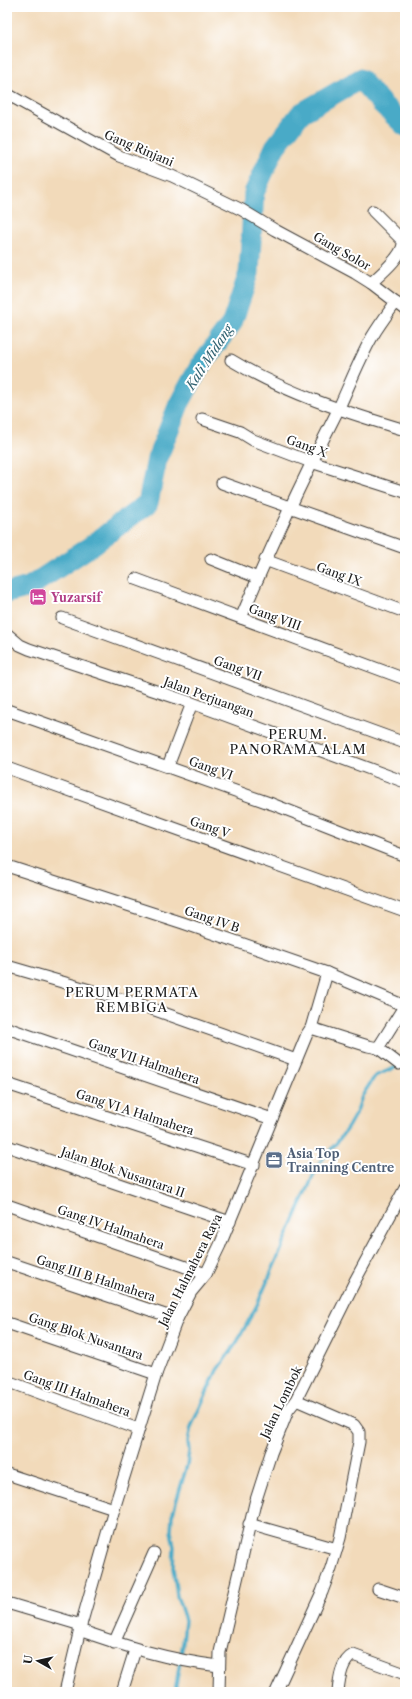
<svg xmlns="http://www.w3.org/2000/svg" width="412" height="1699" font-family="'Libre Caslon Text',serif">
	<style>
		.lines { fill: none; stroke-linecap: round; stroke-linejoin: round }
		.stream { stroke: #48aac7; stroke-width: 3.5 }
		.river { stroke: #48aac7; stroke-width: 21 }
		.street-casing { stroke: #3c3834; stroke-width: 13 }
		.street { stroke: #fff; stroke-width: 11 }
		.labels { text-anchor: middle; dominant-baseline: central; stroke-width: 4; stroke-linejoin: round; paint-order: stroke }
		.street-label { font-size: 12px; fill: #1c1c1c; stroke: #fff }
		.hotel-label { font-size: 12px; font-weight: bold; fill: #b23c85; stroke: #fff; text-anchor: start }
		.service-label { font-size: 12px; font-weight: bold; fill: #4e5e75; stroke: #fff; text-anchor: start }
		.water-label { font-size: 13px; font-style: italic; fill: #326372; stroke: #fff }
		.neighbourhood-label { font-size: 13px; letter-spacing: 1px; fill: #1c1c1c; stroke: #fff }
	</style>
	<rect width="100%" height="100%" fill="#fff"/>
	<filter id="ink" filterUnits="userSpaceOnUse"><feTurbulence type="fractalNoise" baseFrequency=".025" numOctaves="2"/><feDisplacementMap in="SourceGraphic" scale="8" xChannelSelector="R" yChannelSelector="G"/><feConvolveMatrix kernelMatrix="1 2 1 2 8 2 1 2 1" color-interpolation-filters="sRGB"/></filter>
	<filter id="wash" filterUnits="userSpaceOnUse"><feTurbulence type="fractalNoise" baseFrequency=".012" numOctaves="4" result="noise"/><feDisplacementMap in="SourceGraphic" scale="16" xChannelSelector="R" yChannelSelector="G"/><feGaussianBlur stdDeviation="0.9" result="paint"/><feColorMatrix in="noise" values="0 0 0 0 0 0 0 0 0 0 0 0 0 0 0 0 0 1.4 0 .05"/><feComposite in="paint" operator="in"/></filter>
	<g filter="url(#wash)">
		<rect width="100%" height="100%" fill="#f2daba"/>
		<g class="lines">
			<path class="stream" d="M175 1692 183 1642 185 1620 177 1596 173 1568 174 1547 171 1531 172 1516 187 1465 189 1451 188 1441 191 1427 217 1370 237 1342 257 1305 318 1165 338 1141 348 1127 357 1111 362 1096 375 1076 401 1065H405"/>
			<path class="river" d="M7 593 29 587 91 546 148 503 157 459 179 404 200 366 232 323 249 273 254 193 275 147 301 113 360 79 382 104 405 126"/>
		</g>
	</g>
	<g filter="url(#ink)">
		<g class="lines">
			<defs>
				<g id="street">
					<path d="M7 94 119 156 172 176 242 210 275 230 355 273 371 283 405 309"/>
					<path d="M371 283C381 274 405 254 403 241L373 211"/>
					<path d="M231 360C285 393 345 412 405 430"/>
					<path d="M202 419 240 432 253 440 311 462 405 492"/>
					<path d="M222 483 405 548"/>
					<path d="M211 559 258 578"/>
					<path d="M265 560 405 612"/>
					<path d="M136 579 405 679"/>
					<path d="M62 618 405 743"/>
					<path d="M241 618C270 548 302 481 336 414 348 389 358 362 372 337 379 325 388 313 396 302"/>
					<path d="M7 634 20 645 29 649 192 703 405 782"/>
					<path d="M7 710 272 804 405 856"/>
					<path d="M168 766 192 703"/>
					<path d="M7 768 405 911"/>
					<path d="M7 866 183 923 327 973 405 1006"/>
					<path d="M7 966 138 1004 296 1060"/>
					<path d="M7 1028 272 1119"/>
					<path d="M311 1028 327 973"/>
					<path d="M378 1048 399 1064"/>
					<path d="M7 1084 254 1165"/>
					<path d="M7 1146 230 1222"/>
					<path d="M7 1205 206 1274"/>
					<path d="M7 1262 177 1319"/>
					<path d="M7 1323 156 1374"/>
					<path d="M7 1381 138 1429"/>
					<path d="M7 1474 114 1509"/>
					<path d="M249 1524 337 1549"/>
					<path d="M378 1589 405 1598"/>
					<path d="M7 1603 81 1625"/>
					<path d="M79 1630C128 1647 168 1660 219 1666"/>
					<path d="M114 1643 154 1553"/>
					<path d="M65 1692 81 1625 114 1509 156 1374 177 1319 191 1292 206 1274 220 1245 307 1034 311 1028 368 1046 378 1048 405 1005"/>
					<path d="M122 1692 135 1650"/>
					<path d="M219 1692 220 1652 255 1503 271 1453 281 1428 288 1410 296 1400 356 1279 405 1188"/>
					<path d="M276 1692 322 1592 331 1568 340 1538 359 1442V1432L354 1425 296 1400"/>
					<path d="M338 1692C339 1680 341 1661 353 1655L405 1674"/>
				</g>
			</defs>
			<use href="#street" class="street-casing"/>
			<use href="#street" class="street"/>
		</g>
	</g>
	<defs>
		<symbol id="hotel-square" viewBox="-11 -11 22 22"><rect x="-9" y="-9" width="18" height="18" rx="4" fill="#d1479c" stroke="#fff"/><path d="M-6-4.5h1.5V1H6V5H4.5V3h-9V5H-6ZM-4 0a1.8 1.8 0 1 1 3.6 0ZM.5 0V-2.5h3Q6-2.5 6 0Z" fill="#fff"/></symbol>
		<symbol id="office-square" viewBox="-11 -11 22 22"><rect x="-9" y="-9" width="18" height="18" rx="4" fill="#5c6f8a" stroke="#fff"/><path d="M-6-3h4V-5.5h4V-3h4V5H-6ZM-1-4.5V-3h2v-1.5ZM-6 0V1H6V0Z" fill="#fff"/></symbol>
	</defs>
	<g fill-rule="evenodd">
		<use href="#hotel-square" x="28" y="587" width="20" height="20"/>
		<use href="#office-square" x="264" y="1150" width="20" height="20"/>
	</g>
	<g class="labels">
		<g class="street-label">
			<text transform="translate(139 148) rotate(23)">Gang Rinjani</text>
			<text transform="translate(342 251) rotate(30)">Gang Solor</text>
			<text transform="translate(307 446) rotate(20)">Gang X</text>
			<text transform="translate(339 574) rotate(20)">Gang IX</text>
			<text transform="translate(275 617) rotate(20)">Gang VIII</text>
			<text transform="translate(238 668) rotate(20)">Gang VII</text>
			<text transform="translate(209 697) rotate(20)">Jalan Perjuangan</text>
			<text transform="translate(211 768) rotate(20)">Gang VI</text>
			<text transform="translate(210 827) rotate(19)">Gang V</text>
			<text transform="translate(212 919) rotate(19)">Gang IV B</text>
			<text transform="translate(144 1061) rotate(19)">Gang VII Halmahera</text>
			<text transform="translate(135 1112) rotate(18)">Gang VI A Halmahera</text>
			<text transform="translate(123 1172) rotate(19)">Jalan Blok Nusantara II</text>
			<text transform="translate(111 1227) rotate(19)">Gang IV Halmahera</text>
			<text transform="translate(190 1270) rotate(-63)">Jalan Halmahera Raya</text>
			<text transform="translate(96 1278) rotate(18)">Gang III B Halmahera</text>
			<text transform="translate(86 1336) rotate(19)">Gang Blok Nusantara</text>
			<text transform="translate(77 1393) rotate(20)">Gang III Halmahera</text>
			<text transform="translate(281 1402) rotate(-64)">Jalan Lombok</text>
		</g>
		<g class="hotel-label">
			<text x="51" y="597">Yuzarsif</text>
		</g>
		<g class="service-label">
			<text x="287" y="1153">Asia Top<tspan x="287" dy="14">Trainning Centre</tspan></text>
		</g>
		<g class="water-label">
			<text transform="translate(209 357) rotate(-57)">Kali Midang</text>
		</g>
		<g class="neighbourhood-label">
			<text x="298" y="734">PERUM.<tspan x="298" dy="15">PANORAMA ALAM</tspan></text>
			<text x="132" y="992">PERUM PERMATA<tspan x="132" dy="15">REMBIGA</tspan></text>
		</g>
	</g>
	<rect width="412" height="1699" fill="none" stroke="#fff" stroke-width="24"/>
	<g transform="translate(38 1661) rotate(278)" stroke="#ffffff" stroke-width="3" paint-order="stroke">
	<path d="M0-3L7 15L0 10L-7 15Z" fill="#1c1c1c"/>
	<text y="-6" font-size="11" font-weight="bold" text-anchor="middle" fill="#1c1c1c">U</text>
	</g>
</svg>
